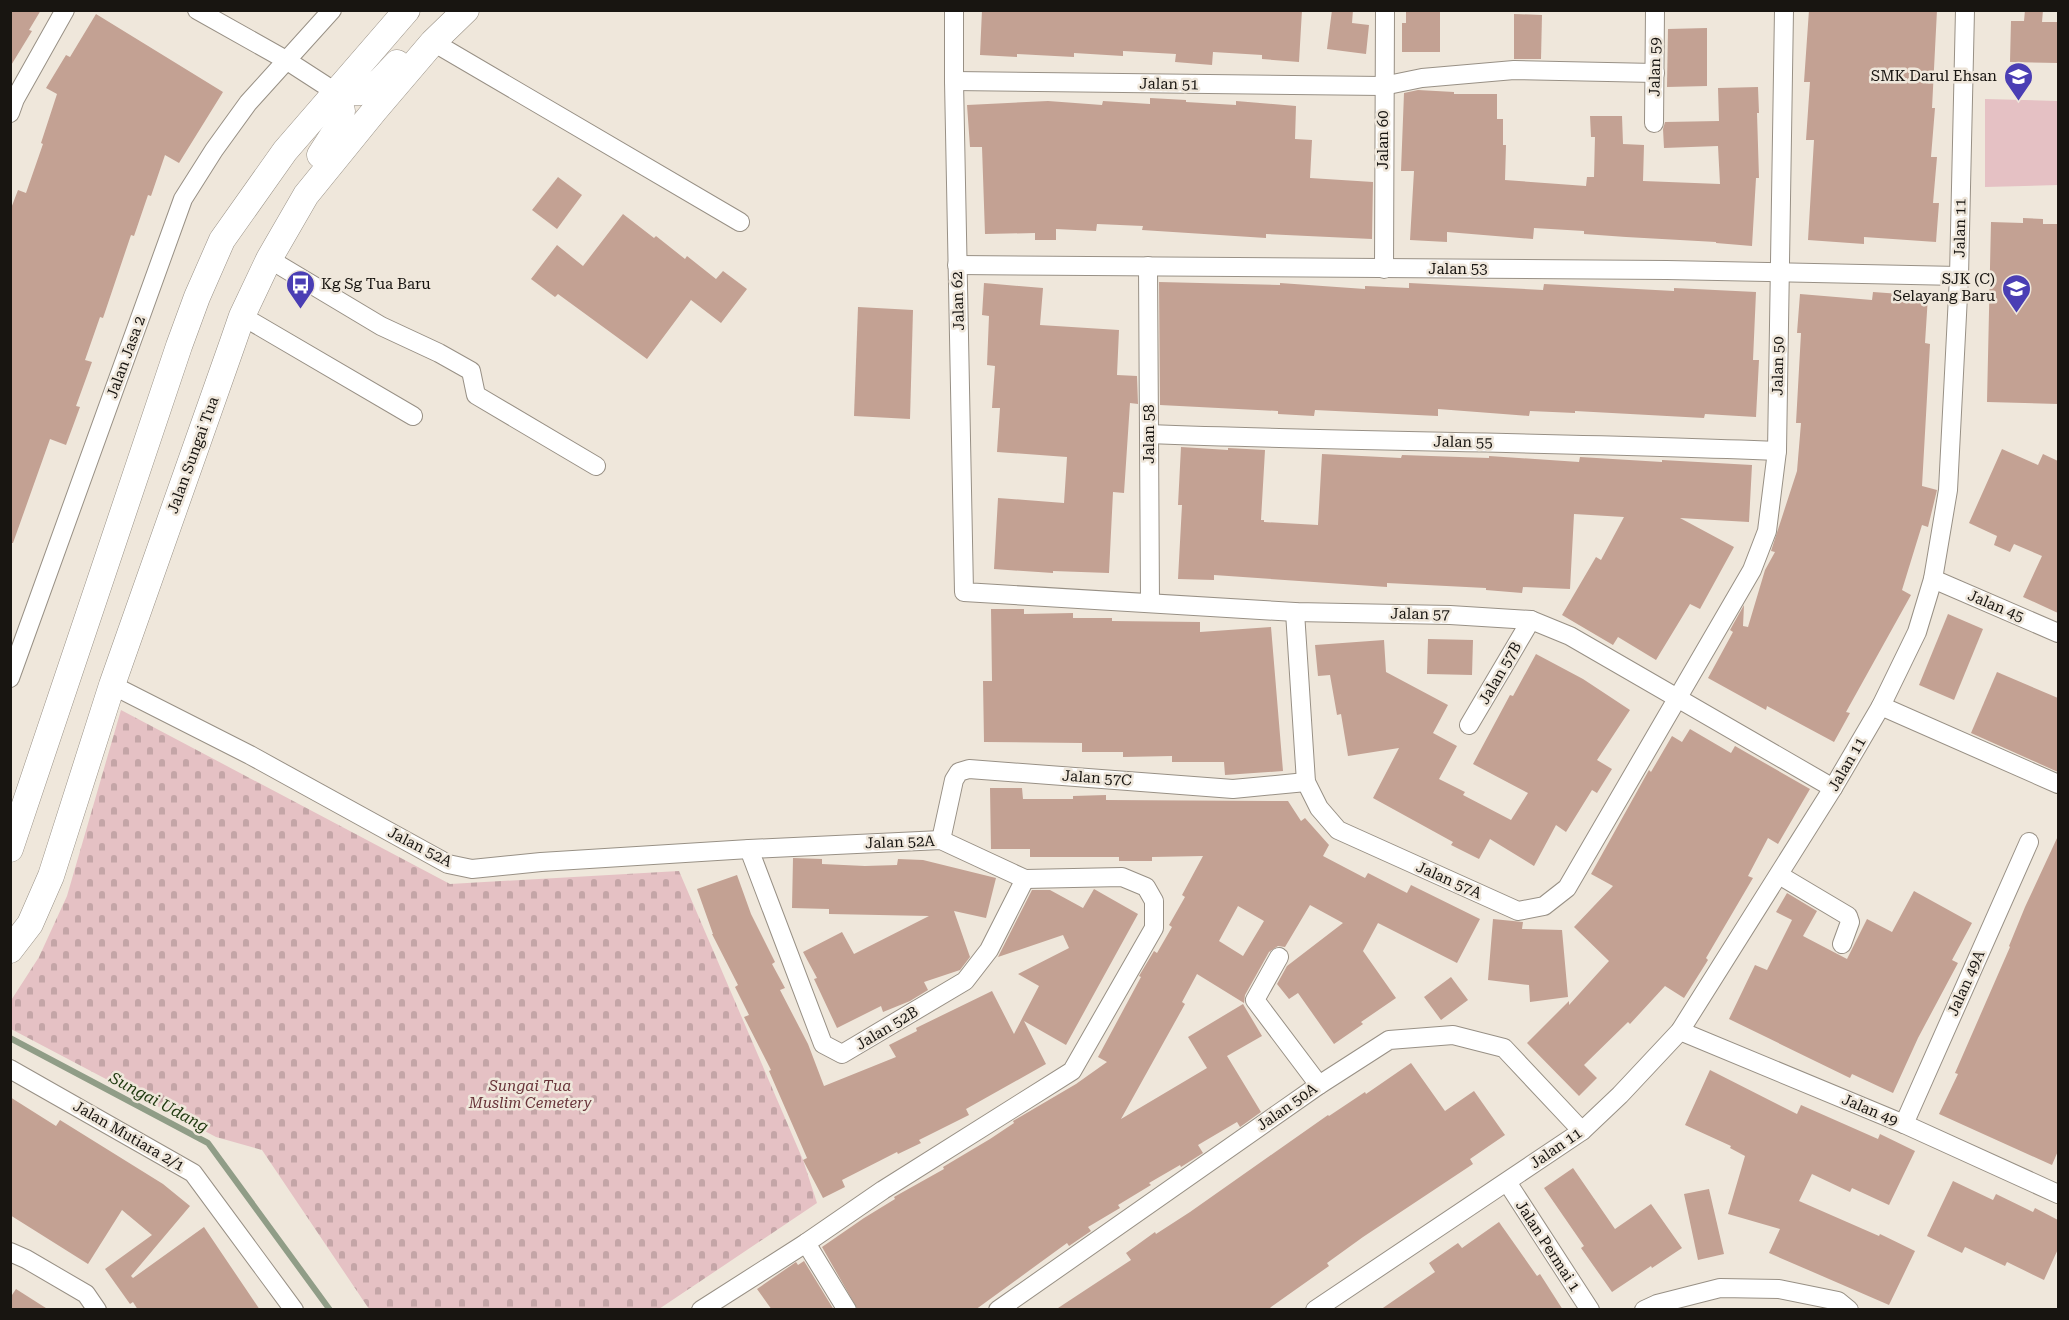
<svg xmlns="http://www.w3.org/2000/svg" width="2069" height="1320" font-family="'Roboto Serif',serif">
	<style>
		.cemetery { fill: url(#cemetery-stones) }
		.park { fill: #e5c1c4 }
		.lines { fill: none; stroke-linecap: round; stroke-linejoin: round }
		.stream { stroke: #909d87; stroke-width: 6 }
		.building { fill: #c3a193; fill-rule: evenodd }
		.minor-casing { stroke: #989085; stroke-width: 20 }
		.secondary-casing { stroke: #989085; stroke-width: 27 }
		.minor { stroke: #fff; stroke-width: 18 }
		.secondary { stroke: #fff; stroke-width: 26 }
		.labels { text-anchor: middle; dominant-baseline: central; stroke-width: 5; stroke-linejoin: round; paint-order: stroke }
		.street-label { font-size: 15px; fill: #181511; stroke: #efe7db }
		.poi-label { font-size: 15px; fill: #181511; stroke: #efe7db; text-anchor: end }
		.park-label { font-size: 15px; font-style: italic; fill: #673339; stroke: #efe7db }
		.water-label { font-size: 16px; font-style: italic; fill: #1c370c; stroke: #efe7db }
	</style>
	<defs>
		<pattern id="cemetery-stones" width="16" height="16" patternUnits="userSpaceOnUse" patternTransform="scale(1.5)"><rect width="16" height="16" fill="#e5c1c4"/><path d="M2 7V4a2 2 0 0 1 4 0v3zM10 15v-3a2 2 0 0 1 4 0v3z" fill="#c4a5a7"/></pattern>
	</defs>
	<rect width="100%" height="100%" fill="#efe7db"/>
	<path class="cemetery" d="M121 710 450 884 679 871 803 1160 817 1203 659 1309H369L262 1150 216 1137 11 1029 10 1002 39 957 67 896Z"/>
	<path class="park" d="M1985 99 2058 101V185L1985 187Z"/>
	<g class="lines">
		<path class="stream" d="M10 1038 208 1143 330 1310"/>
	</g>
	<g class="building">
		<path d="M10 10H41L29 30 32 31 10 67Z"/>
		<path d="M982 10H1302L1299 62 1262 59V55L1213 52 1212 65 1175 62 1176 54 1123 51V56L1074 53V57L1017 54V57L980 55Z"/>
		<path d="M1332 10H1353L1352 23 1369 25 1366 54 1327 49Z"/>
		<path d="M1406 10H1440V52H1402V23H1406Z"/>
		<path d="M1809 10H1937L1932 108H1935L1931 157H1937L1933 203H1939L1936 242 1864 237V244L1808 240 1814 140H1806L1810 82H1804Z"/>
		<path d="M2025 10H2043L2042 22H2058V63L2010 62 2011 21H2024Z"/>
		<path d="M96 14 223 92 179 163 165 155 151 196 148 195 134 236 131 235 103 318 100 317 85 360 92 362 76 406 80 407 66 445 50 439 13 543H10V211L18 190 26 193 43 144 41 143 57 94 46 88 66 55 70 57Z"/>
		<path d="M1514 14 1542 15 1541 59H1514Z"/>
		<path d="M1707 28V86L1667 87 1668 29Z"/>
		<path d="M1758 87 1759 113H1757L1759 178H1756L1752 246 1716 243V242L1626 237 1584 234V231L1534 228 1533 239 1447 232V242L1410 240 1414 171H1401L1404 93 1418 90 1454 92V94H1497V119H1503V145H1506L1505 180 1586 186 1587 177H1594L1595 137H1591L1590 116H1622L1623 144 1644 145 1643 181 1720 184 1718 146 1664 148 1663 129 1665 122 1719 121 1718 88Z"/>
		<path d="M1150 98 1186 100V102L1236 105V101L1296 106 1295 139 1312 140 1310 178 1373 182 1372 239 1266 234V238L1142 230 1143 226 1097 224 1096 231 1056 229V240H1035V233L985 234 982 147H970L967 105 1048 101 1102 105 1103 101 1150 104Z"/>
		<path d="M558 177 582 195 557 229 532 210Z"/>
		<path d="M623 214 654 238 656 236 685 259 687 256 716 279 723 271 747 289 721 323 691 300 647 359 558 294 555 297 531 279 557 245 583 266Z"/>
		<path d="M2023 218 2043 219V224H2058V404L1987 402 1991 222 2023 223Z"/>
		<path d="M1159 282 1280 285V283L1365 289V286L1409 288V283L1543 290 1544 284 1674 291V288L1756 292 1753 360H1759L1756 417 1705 414 1704 418 1575 411V413L1530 411 1529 416 1438 409V416L1315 410 1314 416 1278 414V411L1160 405Z"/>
		<path d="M984 283 1043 288 1040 325 1119 330 1117 375 1137 376 1138 404 1130 403 1124 493 1113 492 1109 573 1053 571V573L994 569 998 498 1064 503 1067 457 997 452 1000 408H992L995 366 987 365 989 316 982 315Z"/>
		<path d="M1873 292 1928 296 1925 343 1930 344 1922 486 1937 490 1928 527 1922 525 1902 590 1911 595 1846 712 1850 713 1834 742 1767 706 1766 710 1708 678 1733 632 1730 630 1744 605 1743 626 1748 627 1765 570 1775 552 1771 551 1797 471 1801 423H1796L1801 333H1797L1800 294 1872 300Z"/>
		<path d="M858 307 913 310 910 419 854 416Z"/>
		<path d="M1181 447 1228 450V448L1265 450 1261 520H1264V522L1318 525 1322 454 1401 458 1402 455 1489 458V456L1579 462 1580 457 1662 462V460L1752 465 1749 522 1680 518 1734 547 1700 609 1690 604 1656 660 1618 637 1613 645 1562 615 1596 557 1601 560 1624 517 1574 514 1570 589 1523 587 1522 593 1486 590V588L1387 583V587L1214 575V580L1178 579 1182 505H1178Z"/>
		<path d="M2002 449 2038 465 2043 454 2058 461V613L2023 597 2042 556 2014 544 2010 552 1994 545 1997 536 1969 523Z"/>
		<path d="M991 609H1024V614L1073 613V618H1112V621L1200 622V632L1271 627 1283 771 1225 775 1224 762H1172V756L1123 757V752H1082V743L984 742 983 681H992Z"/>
		<path d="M1948 614 1983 629 1954 700 1919 685Z"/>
		<path d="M1428 639 1473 640 1472 675 1427 674Z"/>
		<path d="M1384 640 1386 672 1448 705 1433 733 1457 746 1439 779 1465 792 1463 795 1511 820 1528 793 1473 764 1510 695 1513 696 1536 654 1583 679 1630 710 1597 760 1612 769 1597 793 1592 790 1566 832 1556 825 1534 866 1490 839 1479 859 1451 845 1453 842 1373 798 1399 748 1348 756 1341 714 1337 715 1330 675 1318 676 1315 645Z"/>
		<path d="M1997 672 2058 698V772L1971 733Z"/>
		<path d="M1690 729 1731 753 1735 746 1810 789 1778 844 1768 838 1748 876 1753 878 1706 958 1708 960 1684 998 1665 986 1630 1024 1628 1022 1584 1065 1597 1078 1579 1096 1527 1043 1569 1001V1005L1609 961 1574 927 1613 886 1591 874 1649 770 1651 772 1672 736 1682 742Z"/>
		<path d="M990 788H1022L1023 799H1073V796L1106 795V800L1288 801 1301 821 1305 818 1329 845 1323 856 1365 878 1368 873 1407 893 1411 885 1480 919 1457 963 1378 923 1363 951 1396 998 1361 1022 1363 1024 1334 1044 1298 993 1289 999 1277 984 1287 966 1343 923 1310 905 1285 947 1278 946 1269 952 1245 995 1244 1003 1197 974 1182 1002 1185 1004 1121 1119 1207 1068 1188 1037 1243 1004 1262 1036 1227 1056 1261 1112 1240 1127 1237 1122 1198 1145 1203 1153 1181 1167 1180 1165 1149 1183 1151 1185 1118 1205 1120 1208 1088 1227 1091 1231 1069 1246 1067 1243 975 1310H858L822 1247 864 1218 895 1199 894 1197 944 1169 943 1167 990 1139 1014 1123 1013 1121 1076 1084 1107 1062 1098 1057 1141 977 1139 976 1154 951 1157 953 1172 927 1169 925 1185 897 1182 895 1203 856 1152 857V861H1119V857H1030V849H991ZM1238 906 1264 921 1243 956 1219 941Z"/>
		<path d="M2058 836V1151L2052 1165 1939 1114 1958 1074 1955 1073 2010 947 2009 946 2025 907Z"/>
		<path d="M793 858 822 859V864L865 866 897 865 898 859 923 860 996 878 986 918 954 911 970 957 960 970 924 982 928 990 910 1001 883 1012 881 1006 837 1028 814 979 817 978 803 952 842 932 854 954 929 916 829 914V909L792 908Z"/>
		<path d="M737 875 751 914 775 962 772 964 785 988 780 990 808 1044 824 1086 896 1057 889 1045 917 1031 916 1028 992 991 1014 1034 1039 986 1018 974 1069 948 1063 935 998 957 1032 890H1050L1083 908 1094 889 1138 914 1066 1045 1024 1021 1046 1064 966 1109 969 1115 919 1140 921 1143 898 1154 897 1152 842 1180 845 1187 823 1198 803 1160 807 1158 769 1071 771 1070 744 1017 749 1015 735 987 738 985 712 934H713L697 889Z"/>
		<path d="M1914 891 1972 923 1952 960 1958 963 1918 1038 1893 1093 1852 1074 1850 1078 1729 1019 1755 965 1767 970 1792 920 1776 912 1787 893 1817 911 1803 936 1847 959 1867 919 1892 932Z"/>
		<path d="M1493 919 1523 922 1522 929 1562 930 1568 997 1530 1002 1529 985 1488 980Z"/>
		<path d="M1451 977 1468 1000 1441 1020 1424 997Z"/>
		<path d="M1411 1063 1445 1111 1474 1091 1505 1135 1470 1159 1473 1164 1363 1237 1327 1263 1329 1266 1295 1290 1267 1310H1055L1131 1260 1126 1253 1155 1232 1156 1234 1190 1212 1328 1115 1329 1116 1365 1092 1366 1094Z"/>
		<path d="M1710 1070 1797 1114 1801 1105 1878 1139 1880 1134 1915 1151 1889 1205 1852 1188 1850 1192 1812 1174 1799 1201 1879 1236 1880 1234 1915 1251 1889 1305 1769 1253 1780 1229 1728 1214 1745 1156 1730 1148 1731 1146 1685 1125Z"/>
		<path d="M10 1097 56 1126 60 1120 163 1184 190 1206 131 1276 133 1278 204 1227 260 1310H138L133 1302 130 1304 105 1269 152 1235 122 1210 88 1264 10 1215Z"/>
		<path d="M1573 1168 1615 1229 1651 1204 1682 1248 1652 1268 1651 1266 1612 1292 1581 1248 1584 1246 1544 1188Z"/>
		<path d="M1953 1181 1993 1200 1996 1194 2033 1212 2035 1208 2058 1220V1249L2044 1280 2007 1262 2005 1266 1965 1247 1962 1253 1927 1236Z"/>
		<path d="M1709 1189 1724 1254 1698 1260 1684 1194Z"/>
		<path d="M1499 1222 1537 1276 1540 1274 1563 1310H1380L1435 1272 1429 1263 1458 1243 1462 1248Z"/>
		<path d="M804 1261 834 1310H772L757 1289 796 1262 798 1265Z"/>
		<path d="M16 1289 49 1310H10V1298Z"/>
	</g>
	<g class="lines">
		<defs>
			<g id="minor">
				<path d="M197 10 286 60 337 93"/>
				<path d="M954 10V81L964 592 1295 612 1450 615 1531 620 1570 636 1833 788"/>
				<path d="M433 42 740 222"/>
				<path d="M954 81 1383 86 1422 78 1514 70 1655 73"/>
				<path d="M10 113 15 99 65 10"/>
				<path d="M1654 123 1655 10"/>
				<path d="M269 259 381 326 439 353 471 371 476 395 596 466"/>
				<path d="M957 265 1667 270 1959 276"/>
				<path d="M1148 266 1150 602"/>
				<path d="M1384 269 1385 10"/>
				<path d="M242 316 413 416"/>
				<path d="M1149 434C1358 442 1568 442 1777 451"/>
				<path d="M1933 579 2058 633"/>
				<path d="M1295 612 1306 782 1319 808 1338 830 1518 911 1544 906 1567 888 1752 570 1767 531 1777 451 1784 10"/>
				<path d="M10 678 183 199 214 150 248 103 332 10"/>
				<path d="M112 685 250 755 448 864 472 869 541 862 749 849 941 840 1025 879 1122 877 1146 887 1154 901V928L1072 1071 883 1190 806 1243 701 1310"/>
				<path d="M1881 706 2058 784"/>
				<path d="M1469 725 1531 620"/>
				<path d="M941 840 954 780 959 772 969 769 1233 789 1306 782"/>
				<path d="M749 849 823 1044 842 1054 965 981 989 950 1025 879"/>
				<path d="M1779 875 1848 916 1850 922 1842 944"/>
				<path d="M1279 957 1255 1000 1319 1085"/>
				<path d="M1680 1031 1904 1124 2058 1194"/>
				<path d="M10 1069 193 1173 294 1310"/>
				<path d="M1904 1124 2029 842"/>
				<path d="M1507 1182 1590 1310"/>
				<path d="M806 1243 847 1310"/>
				<path d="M10 1252 26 1259 86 1294 97 1310"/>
				<path d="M998 1310 1319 1085 1389 1040 1453 1035 1504 1048 1582 1131"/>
				<path d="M1315 1310 1582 1131 1620 1095 1680 1031 1833 788 1881 706 1917 632 1933 579 1948 490 1959 276 1965 10"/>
				<path d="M1644 1310 1657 1304 1720 1288 1779 1289 1838 1301 1849 1310"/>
			</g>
			<g id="secondary">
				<path d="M337 93 361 92 380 81 397 63"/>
				<path d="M320 155 338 127 342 111 337 93"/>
				<path d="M10 849 179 346 197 297 222 240 285 151 407 10"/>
				<path d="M10 950 30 924 51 876 112 685 233 342 242 316 269 259 306 195 375 110 433 42 466 10"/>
			</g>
		</defs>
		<use href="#minor" class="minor-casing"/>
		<use href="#secondary" class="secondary-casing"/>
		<use href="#minor" class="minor"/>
		<use href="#secondary" class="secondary"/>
	</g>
	<defs>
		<symbol id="school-pin" viewBox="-11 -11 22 30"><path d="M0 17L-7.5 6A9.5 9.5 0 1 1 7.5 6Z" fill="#4a3eb4" stroke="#efe7db"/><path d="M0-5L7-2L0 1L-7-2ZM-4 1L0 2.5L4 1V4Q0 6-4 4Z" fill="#fff"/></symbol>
		<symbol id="bus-pin" viewBox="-11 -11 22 30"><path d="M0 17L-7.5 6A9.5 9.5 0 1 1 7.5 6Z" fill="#4a3eb4" stroke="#efe7db"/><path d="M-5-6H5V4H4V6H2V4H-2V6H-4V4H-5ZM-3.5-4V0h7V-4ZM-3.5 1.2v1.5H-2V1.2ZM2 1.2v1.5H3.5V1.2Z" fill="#fff"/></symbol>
	</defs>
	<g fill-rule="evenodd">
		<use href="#school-pin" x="2002" y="60" width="33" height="45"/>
		<use href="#bus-pin" x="284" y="268" width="33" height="45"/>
		<use href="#school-pin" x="2000" y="272" width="33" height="45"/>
	</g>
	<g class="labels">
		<g class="street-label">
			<text transform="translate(1655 67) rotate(-89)">Jalan 59</text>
			<text transform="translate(1169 84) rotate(1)">Jalan 51</text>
			<text transform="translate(1383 140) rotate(-90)">Jalan 60</text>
			<text transform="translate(1960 228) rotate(-89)">Jalan 11</text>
			<text x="1458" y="269">Jalan 53</text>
			<text transform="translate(958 301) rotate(-92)">Jalan 62</text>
			<text transform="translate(126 357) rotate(-70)">Jalan Jasa 2</text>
			<text transform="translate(1778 366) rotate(-89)">Jalan 50</text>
			<text transform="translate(1149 434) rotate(-90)">Jalan 58</text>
			<text transform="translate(1463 442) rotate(1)">Jalan 55</text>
			<text transform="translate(193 455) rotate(-70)">Jalan Sungai Tua</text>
			<text transform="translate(1996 606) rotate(23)">Jalan 45</text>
			<text transform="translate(1420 614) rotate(1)">Jalan 57</text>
			<text transform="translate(1500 673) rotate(-60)">Jalan 57B</text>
			<text transform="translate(1847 764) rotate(-60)">Jalan 11</text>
			<text transform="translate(1097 778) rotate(4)">Jalan 57C</text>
			<text transform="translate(900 842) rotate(-2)">Jalan 52A</text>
			<text transform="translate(420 847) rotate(27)">Jalan 52A</text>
			<text transform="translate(1449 880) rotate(24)">Jalan 57A</text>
			<text transform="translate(1966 983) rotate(-66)">Jalan 49A</text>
			<text transform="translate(887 1028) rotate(-31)">Jalan 52B</text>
			<text transform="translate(1287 1107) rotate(-35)">Jalan 50A</text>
			<text transform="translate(1870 1110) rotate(23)">Jalan 49</text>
			<text transform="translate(129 1136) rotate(30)">Jalan Mutiara 2/1</text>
			<text transform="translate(1556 1148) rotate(-35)">Jalan 11</text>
			<text transform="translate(1548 1246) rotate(57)">Jalan Permai 1</text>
		</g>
		<g class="poi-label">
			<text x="1997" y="76">SMK Darul Ehsan</text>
			<text x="1995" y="279">SJK (C)<tspan x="1995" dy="17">Selayang Baru</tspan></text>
			<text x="321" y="284" text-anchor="start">Kg Sg Tua Baru</text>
		</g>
		<g class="park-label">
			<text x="530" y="1086">Sungai Tua<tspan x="530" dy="17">Muslim Cemetery</tspan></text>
		</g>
		<g class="water-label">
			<text transform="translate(159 1102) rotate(28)">Sungai Udang</text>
		</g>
	</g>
	<rect width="2069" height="1320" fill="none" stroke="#181511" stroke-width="24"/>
</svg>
